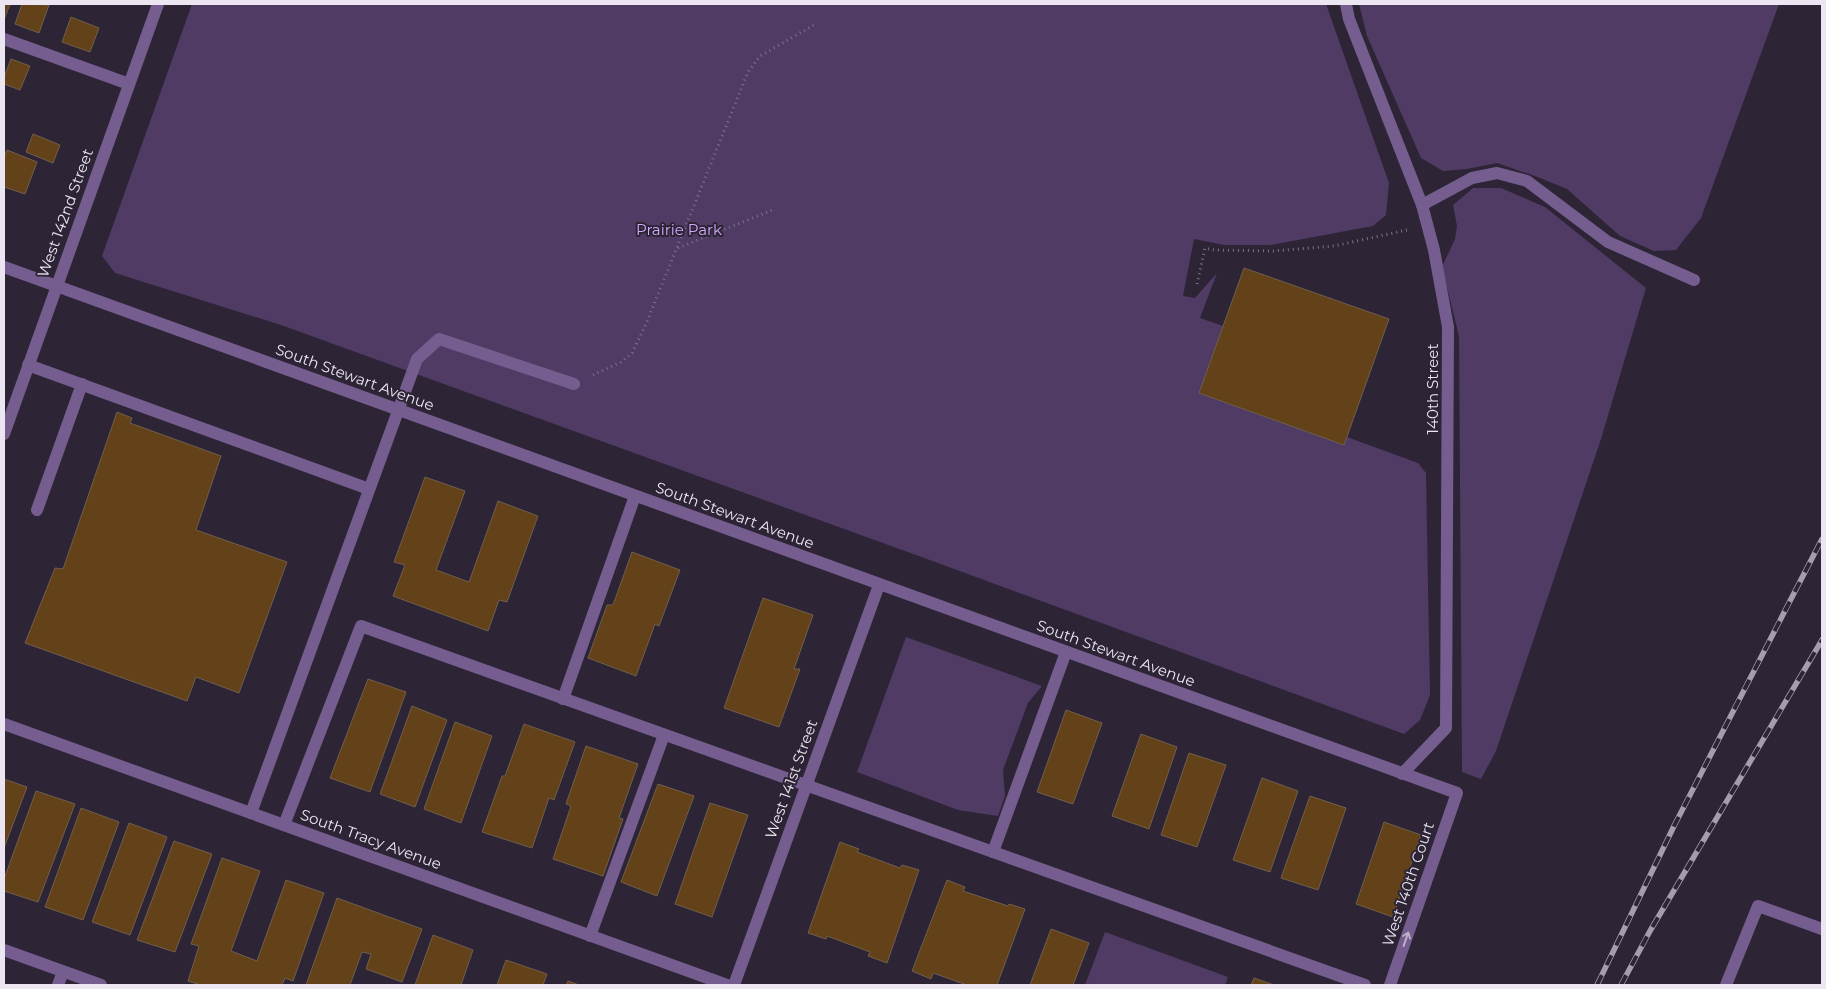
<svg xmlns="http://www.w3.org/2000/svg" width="1826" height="989" font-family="Montserrat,sans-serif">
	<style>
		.green { fill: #4f3b64 }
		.building { fill: #634219; stroke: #705f4d }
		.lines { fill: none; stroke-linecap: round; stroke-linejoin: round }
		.path { stroke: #7b7483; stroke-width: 3; stroke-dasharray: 1 4; stroke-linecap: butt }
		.minor { stroke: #755d8f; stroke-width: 12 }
		.rail-casing { stroke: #a49dac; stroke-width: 5.5 }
		.rail { stroke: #2d2436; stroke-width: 4; stroke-dasharray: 11; stroke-linecap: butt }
		.oneway { stroke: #bcafca }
		.labels { text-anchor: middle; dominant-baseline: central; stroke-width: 4; stroke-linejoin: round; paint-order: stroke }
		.street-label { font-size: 15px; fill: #ebe6f2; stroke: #2d2436 }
		.park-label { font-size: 15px; fill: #d2aafc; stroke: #2d2436 }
	</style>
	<rect width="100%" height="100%" fill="#2d2436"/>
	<g class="green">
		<path d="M192 4H1326L1389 183 1386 215 1373 226 1271 245H1224L1194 239 1183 296 1195 298 1217 273 1200 318 1223 326 1199 393 1344 445 1347 437 1418 463 1426 473 1430 695 1420 720 1404 734 927 559 281 325 115 273 102 256Z"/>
		<path d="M1359 4H1779L1701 218 1676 250 1654 251 1620 236 1567 189 1535 176 1497 163 1467 169 1443 171 1421 158 1367 36Z"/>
		<path d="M1473 188H1501L1545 207 1646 288 1601 439 1496 751 1481 779 1462 772 1459 336 1442 267 1455 239 1457 226 1453 205Z"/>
		<path d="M906 637 1042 686 1028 703 1003 770 1005 796 998 816 958 810 857 772Z"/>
		<path d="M1105 932 1228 977 1225 985H1085Z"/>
	</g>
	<g class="building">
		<path d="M4 4H10L4 20Z"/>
		<path d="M22 4 49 5 39 33 15 24Z"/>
		<path d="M71 17 99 28 90 52 62 42Z"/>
		<path d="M11 59 30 66 20 90 4 84V77Z"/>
		<path d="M33 134 60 145 53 163 26 152Z"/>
		<path d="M7 150 37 162 25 194 4 187V158Z"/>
		<path d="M1244 268 1389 319 1344 445 1199 393Z"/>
		<path d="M117 412 132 418 130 423 221 456 196 530 287 562 239 693 196 677 187 701 25 643 55 568 63 569Z"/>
		<path d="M425 477 465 491 436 570 469 582 498 501 538 516 507 602 499 600 488 631 393 596 405 565 394 562Z"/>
		<path d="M632 552 680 570 659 626 655 624 636 676 588 658 607 605H613Z"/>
		<path d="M763 598 813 615 794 669H800L779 727 724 708Z"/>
		<path d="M368 679 406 692 370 792 330 778Z"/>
		<path d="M412 706 447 720 415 807 380 794Z"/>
		<path d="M1066 710 1102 723 1073 804 1037 792Z"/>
		<path d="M455 722 492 736 461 823 424 809Z"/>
		<path d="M524 724 575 742 554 800 549 798 532 848 482 832 502 776H505Z"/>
		<path d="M1141 734 1177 747 1149 829 1112 816Z"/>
		<path d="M586 746 638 764 619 818 623 819 603 876 553 859 571 806 566 804Z"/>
		<path d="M1189 753 1226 765 1197 847 1161 835Z"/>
		<path d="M1262 778 1298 791 1270 872 1233 860Z"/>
		<path d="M4 779 27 787 4 848Z"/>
		<path d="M658 784 694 796 657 896 621 882Z"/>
		<path d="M36 791 75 804 38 902 4 891V879Z"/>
		<path d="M1310 796 1346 808 1318 890 1281 878Z"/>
		<path d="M710 803 748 815 712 917 675 904Z"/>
		<path d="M81 808 119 822 83 920 45 907Z"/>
		<path d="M1384 822 1421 835 1393 917 1356 904Z"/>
		<path d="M129 823 167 837 130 935 92 922Z"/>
		<path d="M174 841 212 854 175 952 137 940Z"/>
		<path d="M840 842 859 849 857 852 900 868 902 865 919 870 887 963 868 956 870 952 827 936 826 939 808 933Z"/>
		<path d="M222 858 260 871 231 951 257 961 286 880 324 893 293 981 285 978 282 985H201L188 981 199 946 191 944Z"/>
		<path d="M947 880 965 887 963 891 1008 906 1009 904 1025 909 997 985H967L933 973 931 979 912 971Z"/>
		<path d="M337 898 422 929 402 982 366 969 371 954 362 952 350 985H306Z"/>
		<path d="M1051 929 1089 943 1073 985H1030Z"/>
		<path d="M433 935 473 950 461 985H415Z"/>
		<path d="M506 960 547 974 543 985H497Z"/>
		<path d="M1254 978 1274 985H1251Z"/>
		<path d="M568 981 579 985H566Z"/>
	</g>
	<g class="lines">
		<g class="path">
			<path d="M678 248 775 209"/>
			<path d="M1197 284 1205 248 1214 250 1273 251 1334 246 1407 230"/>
			<path d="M593 375 621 362 632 353 646 324 748 72 760 56 814 25"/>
		</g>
		<g class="minor">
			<path d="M1346 4 1349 19 1422 205 1434 250 1448 327 1446 728 1402 774"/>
			<path d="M4 39 129 84"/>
			<path d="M1422 205 1472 178 1497 173 1527 181 1608 242 1694 280"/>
			<path d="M4 267 1457 793 1390 985"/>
			<path d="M28 365 369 489"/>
			<path d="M4 434 158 4"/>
			<path d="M37 510 82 384"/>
			<path d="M563 699 635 496"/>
			<path d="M4 724 727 985"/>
			<path d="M251 813 417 359 439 339 574 384"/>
			<path d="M284 825 361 626 1365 985"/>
			<path d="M993 852 1066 652"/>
			<path d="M590 936 664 735"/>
			<path d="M4 950 101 985"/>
			<path d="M58 985 63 972"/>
			<path d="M734 985 879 585"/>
			<path d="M1726 985 1758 906 1822 929"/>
		</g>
		<defs>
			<g id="rail">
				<path d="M1597 985 1674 826 1822 539"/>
				<path d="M1621 985 1650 931 1822 640"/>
			</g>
		</defs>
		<use href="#rail" class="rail-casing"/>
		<use href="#rail" class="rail"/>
	</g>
	<defs><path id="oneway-shaft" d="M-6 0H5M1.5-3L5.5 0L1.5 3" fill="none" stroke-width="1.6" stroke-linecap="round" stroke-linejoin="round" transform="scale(1.25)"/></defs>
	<use class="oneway" href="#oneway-shaft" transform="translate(1406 939) rotate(-71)"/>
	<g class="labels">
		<g class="street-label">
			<text transform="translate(65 213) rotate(-70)">West 142nd Street</text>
			<text transform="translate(355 377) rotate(20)">South Stewart Avenue</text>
			<text transform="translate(1432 389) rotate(-90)">140th Street</text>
			<text transform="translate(735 515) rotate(20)">South Stewart Avenue</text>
			<text transform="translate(1116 653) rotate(20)">South Stewart Avenue</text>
			<text transform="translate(791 779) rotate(-70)">West 141st Street</text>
			<text transform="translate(371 839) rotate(20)">South Tracy Avenue</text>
			<text transform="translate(1408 884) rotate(-71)">West 140th Court</text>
		</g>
		<g class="park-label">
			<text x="679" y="229">Prairie Park</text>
		</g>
	</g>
	<rect width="1826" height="989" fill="none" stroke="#ebe6f2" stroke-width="10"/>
</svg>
